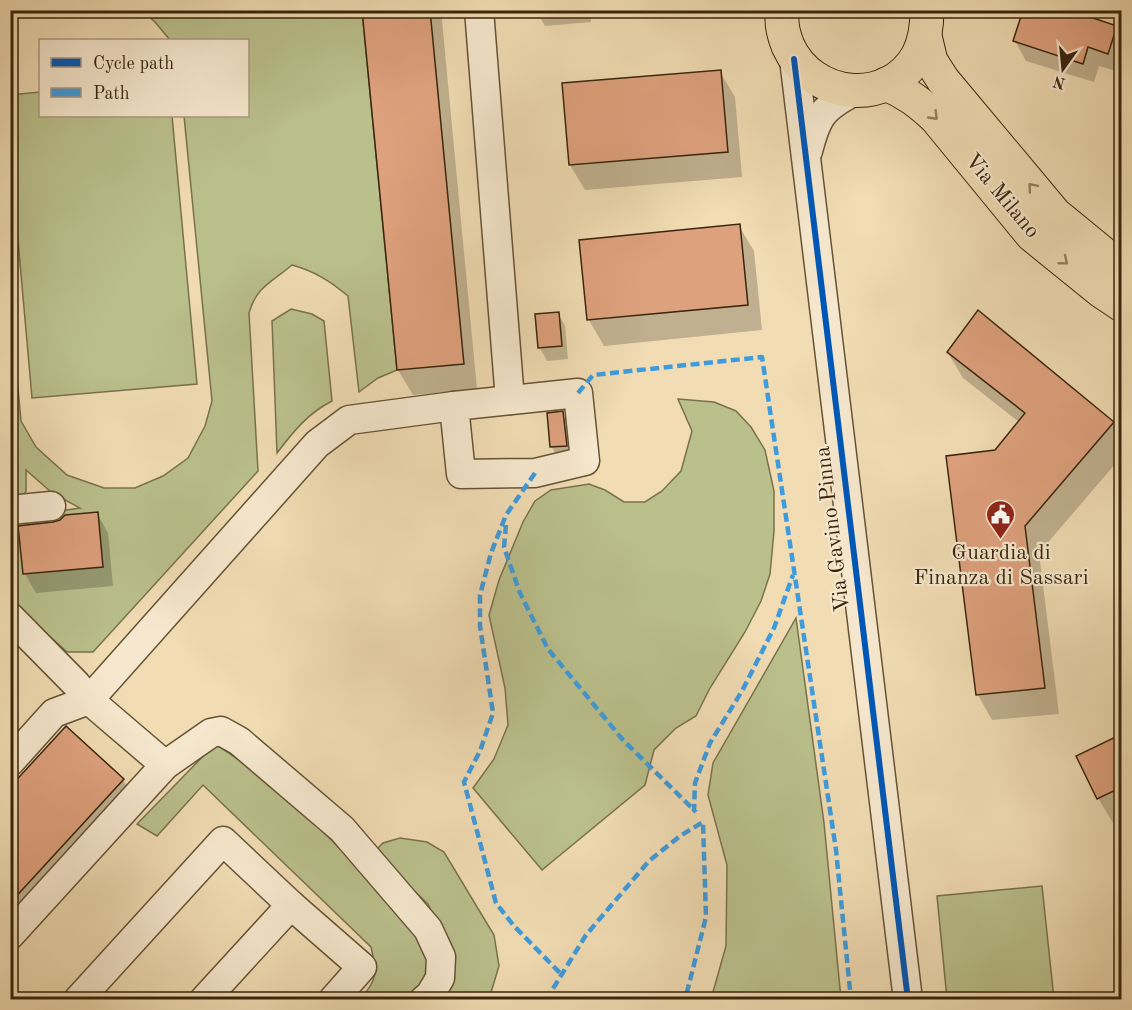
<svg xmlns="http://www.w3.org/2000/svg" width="1132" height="1010" font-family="'Old Standard TT',serif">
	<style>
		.green { fill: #bac08c; stroke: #79724c; stroke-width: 1.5 }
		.shadow { fill: #0003 }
		.building { fill: #dea17d; stroke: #38250d; stroke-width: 1.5 }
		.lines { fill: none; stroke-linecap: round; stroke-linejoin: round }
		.minor-casing { stroke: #665336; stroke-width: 31 }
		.major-casing { stroke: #38250d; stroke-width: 35 }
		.minor { stroke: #f6e8ce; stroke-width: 28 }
		.major { stroke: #f1dcb3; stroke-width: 33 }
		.quiet { stroke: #3e9cde; stroke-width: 4.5; stroke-dasharray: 9 4.5; stroke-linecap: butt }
		.cycleway-casing { stroke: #f6e8ce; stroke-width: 10 }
		.cycleway { stroke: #0057b8; stroke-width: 6 }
		.oneway { stroke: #948060 }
		.labels { text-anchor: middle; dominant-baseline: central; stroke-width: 4.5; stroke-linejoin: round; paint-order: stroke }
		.street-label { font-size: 22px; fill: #38250d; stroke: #f6e8ce }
		.poi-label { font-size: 22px; fill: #38250d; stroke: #f6e8ce }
	</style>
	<rect width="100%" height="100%" fill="#f1dcb3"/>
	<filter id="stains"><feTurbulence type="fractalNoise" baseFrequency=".00333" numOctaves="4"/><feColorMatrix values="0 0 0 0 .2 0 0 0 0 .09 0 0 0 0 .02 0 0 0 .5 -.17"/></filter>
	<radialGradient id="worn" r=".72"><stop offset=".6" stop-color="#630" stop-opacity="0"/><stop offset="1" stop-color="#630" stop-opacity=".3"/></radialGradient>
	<g class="green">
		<path d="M143 11H362L397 370 378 378 359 392 348 296C330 281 314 271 292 265 272 282 256 287 249 313L258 471 93 652H67L11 601V518L80 508 52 493 26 470V491L21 500H11L10 301 21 421 36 447 67 475 104 488H135L163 476 188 458 205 426 212 401 184 116H248V40H170L155 22Z"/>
		<path d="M40 92V116H172L197 384 32 398 11 162 10 95Z"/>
		<path d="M291 309 312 314 324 321 332 401C308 413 293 432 277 453L272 321Z"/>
		<path d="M678 399 714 402 736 411 751 427 765 450 774 491V531L770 574 761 601 745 632 710 688 696 716 676 728 654 750 645 785 542 870 473 788 494 759 508 725 505 688 489 615 499 580 523 522 535 501 551 490 589 484 605 490 624 502H645L662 491 681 471 692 431Z"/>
		<path d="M796 618 824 823 841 999H711L726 946 727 865 708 795 713 763Z"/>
		<path d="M215 744C293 793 356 863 415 933 422 945 434 965 427 980 424 987 417 993 412 999H360C378 980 377 972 371 947L203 785 157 836 137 824Z"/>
		<path d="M400 838 427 842 444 852 494 935 499 966 489 999H440L448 947 428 904 410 887 377 849 383 843Z"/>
		<path d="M1042 886 1054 999H947L937 896Z"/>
	</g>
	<g class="shadow">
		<path d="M363 10H441L477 389 413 395 398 370Z"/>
		<path d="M536 10H590L591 22 545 26Z"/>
		<path d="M1116 27 1122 37V64L1119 72 1099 66 1094 82 1026 61 1015 41Z"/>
		<path d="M720 72 735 97 742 177 585 190 570 165Z"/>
		<path d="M739 226 754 251 762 330 604 346 589 320 581 241Z"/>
		<path d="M978 312 1113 423 1122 437V456L1039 553 1059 714 992 720 978 695 948 458 996 451 1019 422 963 378 948 353Z"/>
		<path d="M558 313 565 326 568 359 547 361 540 348 537 315Z"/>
		<path d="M562 413 570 426 573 458 559 459 551 446Z"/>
		<path d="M97 513 108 533 113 586 36 593 25 574 54 524Z"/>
		<path d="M1122 736V819L1113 823 1098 798Z"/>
		<path d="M123 780 138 805 10 944V790Z"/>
	</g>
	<g class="building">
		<path d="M362 10H430L464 364 397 370Z"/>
		<path d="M1023 10H1069L1117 26 1108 54 1088 47 1083 64 1013 41Z"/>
		<path d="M721 70 728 152 569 165 562 83Z"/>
		<path d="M740 224 748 305 587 320 579 240Z"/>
		<path d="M978 310 1114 422 1025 526 1045 688 976 695 946 456 995 450 1025 413 947 352Z"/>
		<path d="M559 312 562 346 538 348 535 314Z"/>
		<path d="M563 411 567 446 550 447 547 413Z"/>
		<path d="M98 512 103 567 23 574 18 526 53 522 60 520 65 515Z"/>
		<path d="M66 726 124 779 10 903V787Z"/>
		<path d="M1122 734V787L1097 799 1076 756Z"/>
	</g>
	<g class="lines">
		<defs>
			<g id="minor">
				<path d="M479 10 510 400"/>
				<path d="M794 59 908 1000"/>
				<path d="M808 151C817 116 822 108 855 91"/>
				<path d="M578 393 585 461 535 473 461 474 454 406Z"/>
				<path d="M10 510 51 506"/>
				<path d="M10 617 76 684 89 700 54 713 10 762"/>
				<path d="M165 765 89 700 317 444 349 420 454 406"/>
				<path d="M10 935 165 765 211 733 221 731 239 741 342 829 428 929 441 957 440 978 430 995 424 1000"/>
				<path d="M78 1000 223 841 291 905 362 967 333 1000"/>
				<path d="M204 1000 291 905"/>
			</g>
			<g id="major">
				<path d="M783 10C780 22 784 36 788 46 812 99 888 108 918 55 925 41 927 26 927 10"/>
				<path d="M925 36 931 61 943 80 1055 214 1122 269"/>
				<path d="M886 84C907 93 920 103 936 118L1032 235 1101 291 1122 305"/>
			</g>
		</defs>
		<use href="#minor" class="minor-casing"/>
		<use href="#major" class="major-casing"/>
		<use href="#minor" class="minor"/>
		<use href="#major" class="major"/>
		<g class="quiet">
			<path d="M578 393 593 375 762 357 836 850 851 1000"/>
			<path d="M535 473 506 515 491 553 480 595V626L493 713 480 751 464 782 496 903 514 926 561 974"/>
			<path d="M506 525 504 547 520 593 548 649 623 740 694 810"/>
			<path d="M696 812 694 810 695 783 710 743 742 691 774 628 793 575"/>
			<path d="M546 1000 586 935 649 861 680 836 703 822 706 917 685 1000"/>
		</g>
		<defs>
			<path id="cycleway" d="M794 59 908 1000"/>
		</defs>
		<use href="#cycleway" class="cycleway-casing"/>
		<use href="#cycleway" class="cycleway"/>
	</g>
	<defs><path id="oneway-chevron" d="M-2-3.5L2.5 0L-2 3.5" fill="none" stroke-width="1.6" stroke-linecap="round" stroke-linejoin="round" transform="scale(1.5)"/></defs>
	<g class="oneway">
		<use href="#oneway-chevron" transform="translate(934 116) rotate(46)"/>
		<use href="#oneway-chevron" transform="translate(1032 187) rotate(-130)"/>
		<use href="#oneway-chevron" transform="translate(1064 261) rotate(39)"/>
	</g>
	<defs>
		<symbol id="civic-pin" viewBox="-11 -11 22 30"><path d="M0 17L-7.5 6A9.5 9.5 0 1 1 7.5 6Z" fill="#8f2418" stroke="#f6e8ce"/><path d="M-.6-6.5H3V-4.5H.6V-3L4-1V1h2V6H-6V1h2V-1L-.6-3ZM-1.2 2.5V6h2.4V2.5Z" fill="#fff"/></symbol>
	</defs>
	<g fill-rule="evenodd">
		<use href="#civic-pin" x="984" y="498" width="33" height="45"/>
	</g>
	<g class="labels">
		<g class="street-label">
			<text transform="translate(1002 196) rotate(50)">Via Milano</text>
			<text transform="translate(833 529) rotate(-97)">Via Gavino Pinna</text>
		</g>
		<g class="poi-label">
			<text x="1001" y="553">Guardia di<tspan x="1001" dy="25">Finanza di Sassari</tspan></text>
		</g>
	</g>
	<rect width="1132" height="1010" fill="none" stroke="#f1dcb3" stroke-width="36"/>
	<rect x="12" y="12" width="1108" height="986" fill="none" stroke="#38250d" stroke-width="3"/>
	<rect x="18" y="18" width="1096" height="974" fill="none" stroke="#38250d" stroke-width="1.5"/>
	<rect x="39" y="39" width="210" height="78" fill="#f6e8ce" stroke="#aa9a81" stroke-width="1.5"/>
	<rect x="51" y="58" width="30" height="9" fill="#0057b8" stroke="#aa9a81" stroke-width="1.5"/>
	<text x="93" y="69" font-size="18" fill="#38250d">Cycle path</text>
	<rect x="51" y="88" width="30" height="9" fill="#3e9cde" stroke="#aa9a81" stroke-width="1.5"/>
	<text x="93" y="99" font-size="18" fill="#38250d">Path</text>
	<g transform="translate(1063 69) rotate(195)" stroke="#f6e8ce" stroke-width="4.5" paint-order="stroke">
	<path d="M0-4.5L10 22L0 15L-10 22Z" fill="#38250d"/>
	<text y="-9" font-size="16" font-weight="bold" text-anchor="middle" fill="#38250d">N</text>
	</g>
	<rect width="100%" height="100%" filter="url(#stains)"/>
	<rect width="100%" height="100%" fill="url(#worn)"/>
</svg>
